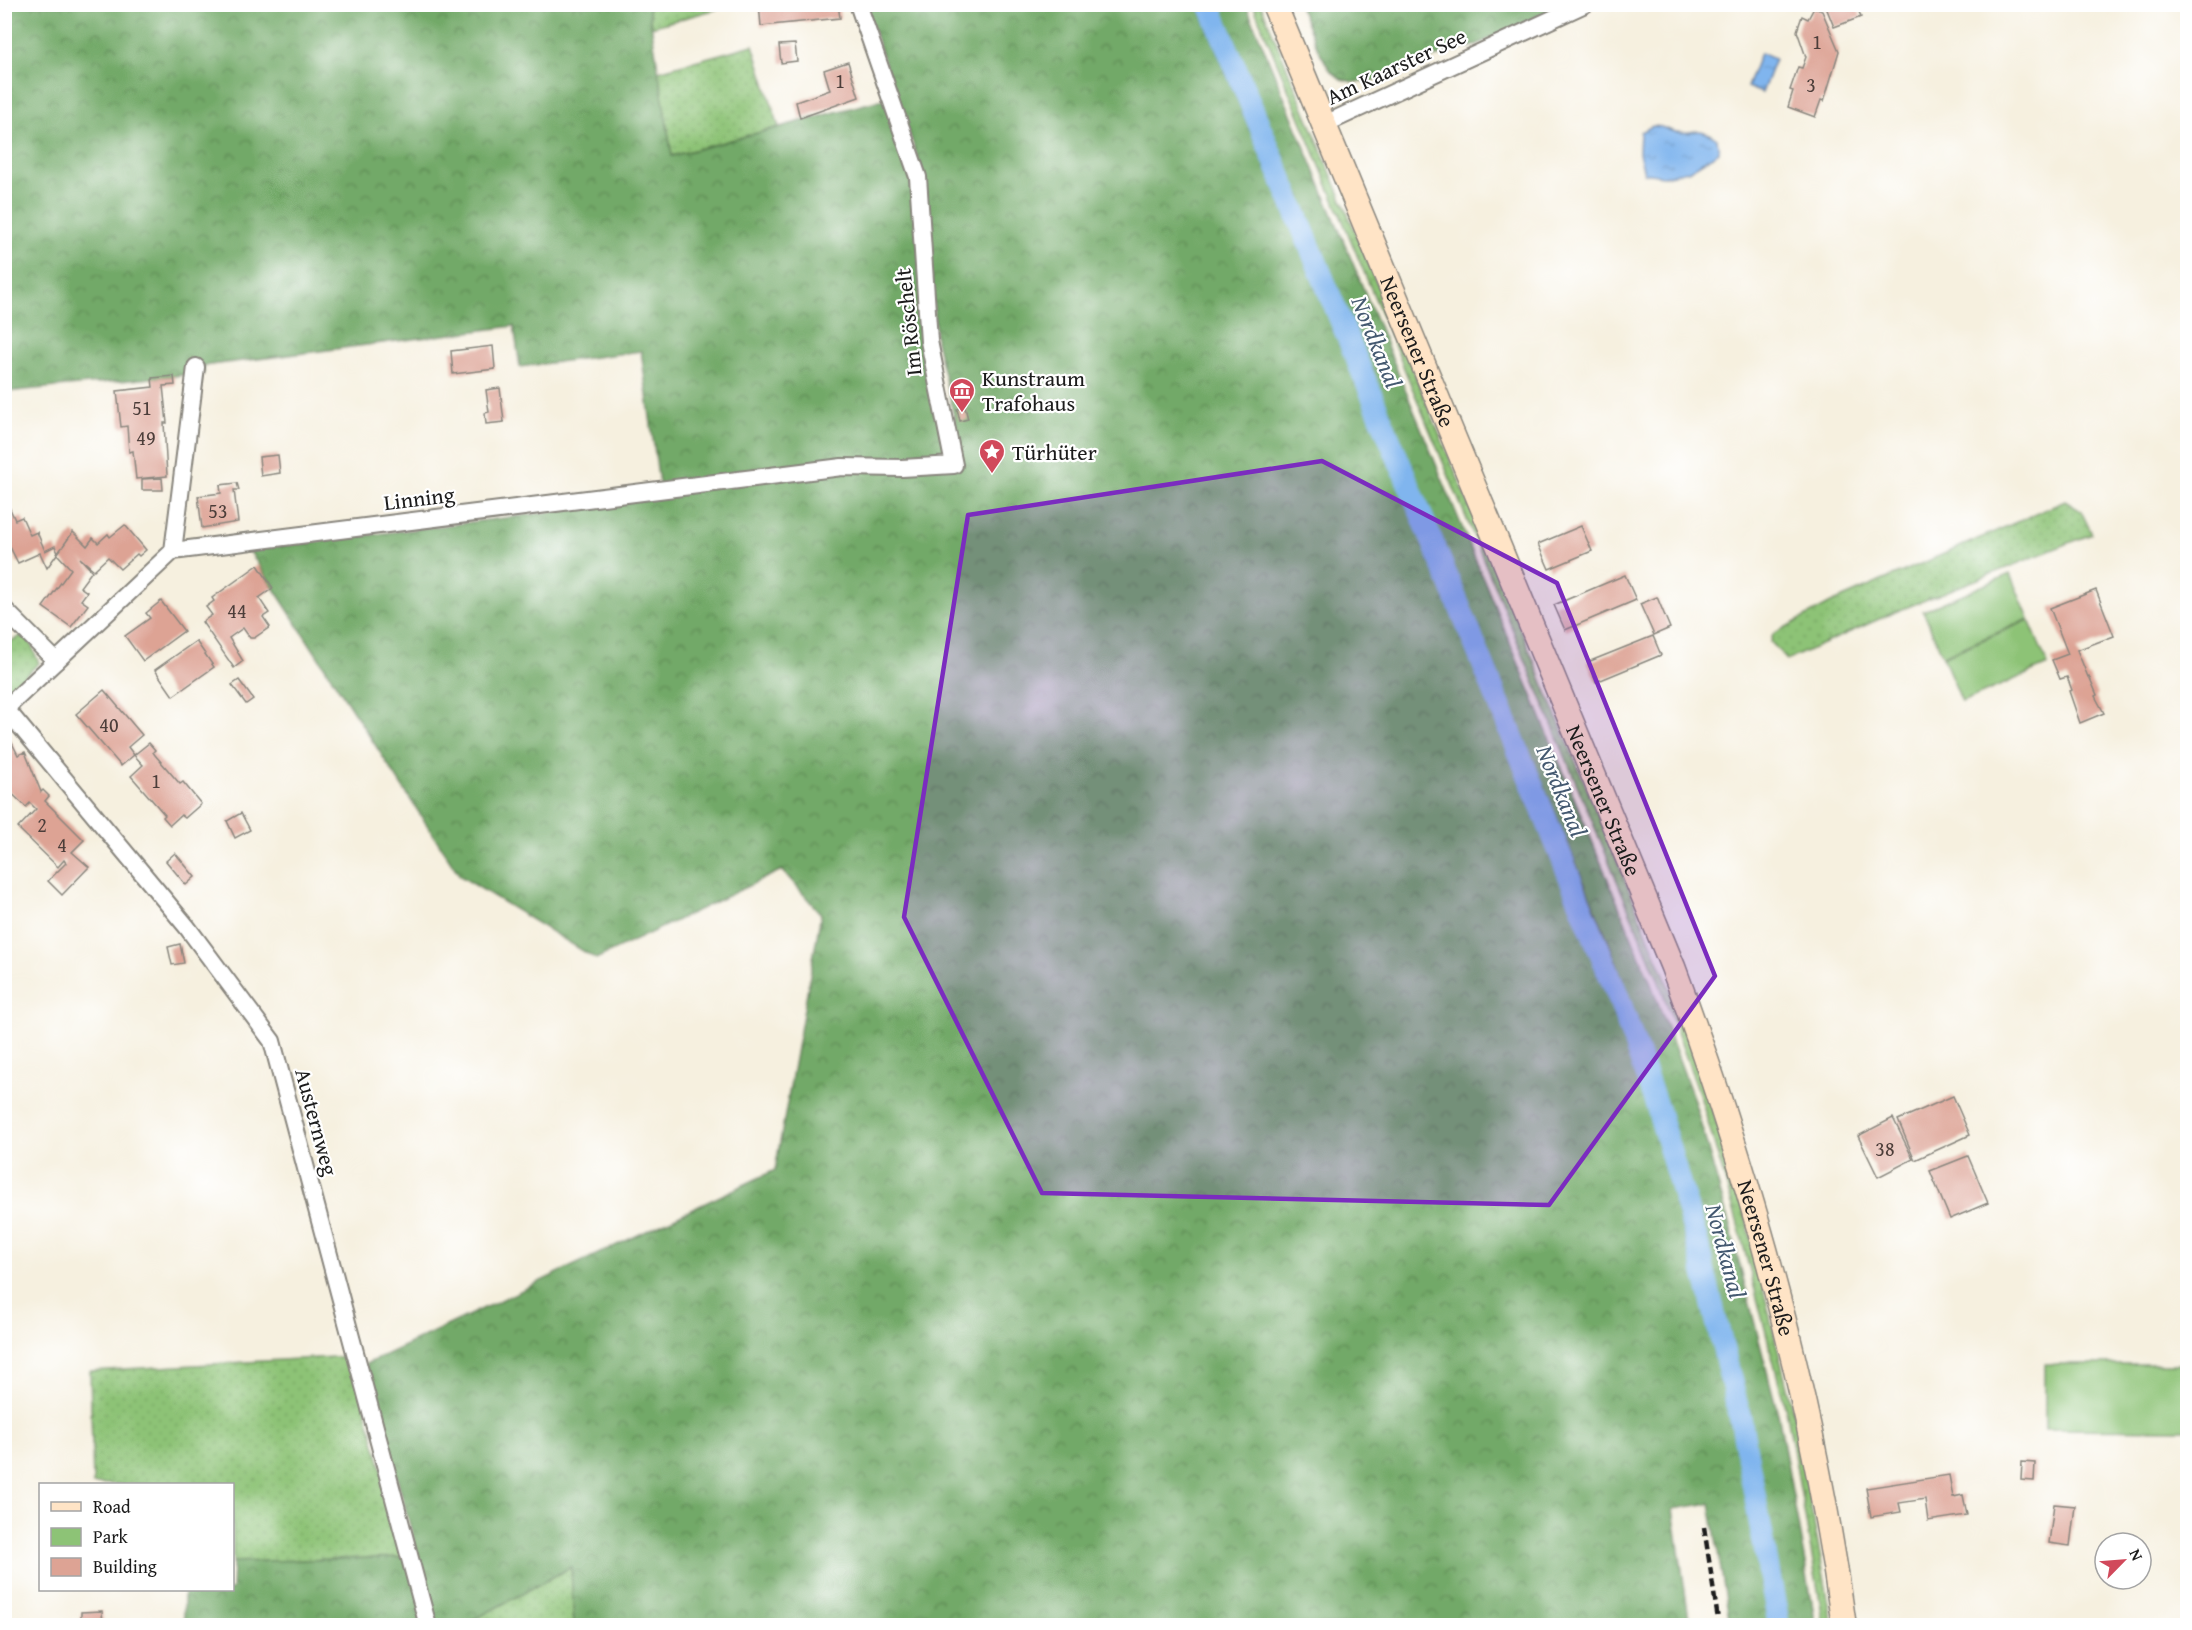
<svg xmlns="http://www.w3.org/2000/svg" width="2192" height="1630" font-family="'Gentium Book Plus',serif">
	<style>
		.green { fill: url(#green-dots); stroke: #547049; stroke-width: 1.5 }
		.forest { fill: url(#forest-crowns); stroke: #476242; stroke-width: 1.5 }
		.pitch { fill: #8dc376; stroke: #547049; stroke-width: 1.5 }
		.water { fill: url(#water-ripples); stroke: #4e6885; stroke-width: 1.5 }
		.lines { fill: none; stroke-linecap: round; stroke-linejoin: round }
		.canal { stroke: #80b5ee; stroke-width: 22 }
		.building { fill: #dda394 }
		.minor-casing { stroke: #89867e; stroke-width: 20 }
		.secondary-casing { stroke: #89867e; stroke-width: 27 }
		.minor { stroke: #fff; stroke-width: 16 }
		.secondary { stroke: #ffe4c6; stroke-width: 24 }
		.rail { stroke: #1c1c1c; stroke-width: 4.5; stroke-dasharray: 9 4.5; stroke-linecap: butt }
		.marked { fill: #7b2cbf; fill-opacity: 0.2; stroke: #7b2cbf; stroke-width: 4.5; stroke-linejoin: round }
		.labels { text-anchor: middle; dominant-baseline: central; stroke-width: 4.5; stroke-linejoin: round; paint-order: stroke }
		.number-label { font-size: 20px; fill: #4c3e3a }
		.street-label { font-size: 22px; fill: #1c1c1c; stroke: #fff }
		.poi-label { font-size: 22px; fill: #1c1c1c; stroke: #fff; text-anchor: start }
		.water-label { font-size: 24px; font-style: italic; fill: #445970; stroke: #fff }
	</style>
	<defs>
		<pattern id="green-dots" width="8" height="8" patternUnits="userSpaceOnUse" patternTransform="scale(1.5)"><rect width="8" height="8" fill="#8dc376"/><path d="M2 2h.1M6 6h.1" fill="none" stroke="#79a766" stroke-width="1.8" stroke-linecap="round"/></pattern>
		<pattern id="forest-crowns" width="20" height="18" patternUnits="userSpaceOnUse" patternTransform="scale(1.5)"><rect width="20" height="18" fill="#72a967"/><path d="M2 6a3 3 0 1 1 6 0M12 15a3 3 0 1 1 6 0" fill="none" stroke="#5d8954"/></pattern>
		<pattern id="water-ripples" width="26" height="14" patternUnits="userSpaceOnUse" patternTransform="scale(1.5)"><rect width="26" height="14" fill="#80b5ee"/><path d="M2 4q2-2 4 0t4 0M15 11q2-2 4 0t4 0" fill="none" stroke="#6e9bcc"/></pattern>
	</defs>
	<rect width="100%" height="100%" fill="#fff"/>
	<filter id="ink" filterUnits="userSpaceOnUse"><feTurbulence type="fractalNoise" baseFrequency=".0167" numOctaves="2"/><feDisplacementMap in="SourceGraphic" scale="12" xChannelSelector="R" yChannelSelector="G"/><feConvolveMatrix kernelMatrix="1 2 1 2 8 2 1 2 1" color-interpolation-filters="sRGB"/></filter>
	<filter id="wash" filterUnits="userSpaceOnUse"><feTurbulence type="fractalNoise" baseFrequency=".008" numOctaves="4" result="noise"/><feDisplacementMap in="SourceGraphic" scale="24" xChannelSelector="R" yChannelSelector="G"/><feGaussianBlur stdDeviation="1.35" result="paint"/><feColorMatrix in="noise" values="0 0 0 0 0 0 0 0 0 0 0 0 0 0 0 0 0 1.4 0 .05"/><feComposite in="paint" operator="in"/></filter>
	<g filter="url(#wash)">
		<rect width="100%" height="100%" fill="#f6f0df"/>
		<g class="green">
			<path d="M648 4H732V5L651 27Z"/>
			<path d="M1198 5H1217L1609 942 1646 1046 1694 1202 1739 1371 1788 1625H1769L1756 1535 1727 1390 1679 1216 1639 1078 1590 947 1462 636Z"/>
			<path d="M1253 5H1261L1664 974 1708 1096 1746 1218 1794 1416 1833 1625H1824L1787 1414 1737 1221 1701 1099 1657 977Z"/>
			<path d="M753 45 779 127 672 156 658 71Z"/>
			<path d="M2065 501 2081 511 2092 534 1895 612 1787 660 1771 642 1773 634 1831 603Z"/>
			<path d="M23 635 30 642 39 663 5 695V644Z"/>
			<path d="M351 1356 406 1557 233 1562 232 1484H93L90 1371Z"/>
			<path d="M571 1567 574 1625H464Z"/>
		</g>
		<g class="forest">
			<path d="M6 5H648L672 156 884 99 910 178 941 438 956 425 936 341 924 176 865 5H1198L1462 636 1590 947 1639 1078 1679 1216 1727 1390 1756 1535 1769 1625H1730L1710 1503 1673 1509 1690 1625H574L571 1567 464 1625H184V1590H232L233 1562 406 1557 418 1555 366 1364 775 1170 821 914 782 870 596 959 460 876 249 550 661 498 641 351 520 367 514 326 203 366 204 373 5 392Z"/>
			<path d="M1217 5H1246L1650 981 1694 1100 1729 1223 1779 1418 1816 1625H1788L1739 1371 1694 1202 1646 1046 1609 942Z"/>
			<path d="M1299 5H1561L1474 46 1449 52 1372 81 1353 82 1341 79 1330 70 1319 51Z"/>
		</g>
		<g class="pitch">
			<path d="M2010 574 2029 619 1943 656 1923 611Z"/>
			<path d="M2029 620 2048 665 1962 702 1943 657Z"/>
			<path d="M2045 1364H2186V1430L2045 1429Z"/>
		</g>
		<g class="water">
			<path d="M1760 53 1775 59 1762 93 1747 87Z"/>
			<path d="M1653 126C1666 126 1667 131 1676 132 1697 135 1695 124 1717 139L1719 152 1688 171 1663 176 1644 173 1639 153 1640 132Z"/>
		</g>
		<g class="lines">
			<path class="canal" d="M1209 4 1458 603 1618 996 1658 1110 1696 1238 1741 1421 1779 1626"/>
		</g>
		<g id="blocks">
			<g class="building">
				<path d="M759 4H838L840 18 761 26Z"/>
				<path d="M1832 4H1856L1861 17 1834 27 1826 7Z"/>
				<path d="M1814 8 1822 11 1839 51 1824 101 1821 100 1815 117 1788 107 1793 91 1790 90 1798 67 1802 68 1806 57 1797 31 1802 16 1808 19Z"/>
				<path d="M795 44 797 61 781 63 779 45Z"/>
				<path d="M848 62 859 97 800 118 796 102 830 90 824 70Z"/>
				<path d="M493 346 495 369 453 374 451 351Z"/>
				<path d="M174 376 175 385 163 386 167 423H164L167 476 136 479 133 451 129 452 127 426 121 427 117 391 153 387 152 378Z"/>
				<path d="M500 388 504 422 486 424 485 413 489 412 486 390Z"/>
				<path d="M965 407 968 419 960 421 957 409Z"/>
				<path d="M278 455 280 473 261 476 259 457Z"/>
				<path d="M162 478 163 490H142V479Z"/>
				<path d="M237 483 239 490H234L238 522 202 528 198 496 221 493 220 485Z"/>
				<path d="M7 502 15 520 22 517 30 535 37 532 45 551 55 546 58 553 73 532 87 546 93 538 98 543 108 534 110 537 125 525 146 550 139 556 137 554 120 569 108 557 94 570 80 558 92 571 80 587 87 592 81 600 88 605 71 627 43 607 71 569 57 554 47 568 40 553 18 563 9 545 4 547V503Z"/>
				<path d="M1581 526 1592 551 1549 569 1538 544Z"/>
				<path d="M258 565 273 588 259 598 269 613 263 617 270 627 254 638H250L243 628 229 638 243 661 234 668 202 622 212 615 206 607 214 601 212 598Z"/>
				<path d="M1625 575 1636 600 1565 630 1554 605Z"/>
				<path d="M2096 590 2114 636 2077 650 2088 677 2089 676 2097 695 2095 696 2104 713 2080 723 2069 691 2072 690 2067 677 2060 679 2052 660 2068 654 2050 608Z"/>
				<path d="M1657 597 1670 628 1654 635 1640 604Z"/>
				<path d="M161 601 184 631 143 661 125 636 150 618 146 613Z"/>
				<path d="M1653 636 1661 655 1596 682 1588 662Z"/>
				<path d="M196 641 214 667 173 696 155 670Z"/>
				<path d="M239 680 253 699 246 704 232 685Z"/>
				<path d="M104 690 142 735 128 747 134 755 121 766 76 714Z"/>
				<path d="M11 741 18 755 25 752 41 792 43 790 49 796 45 801 84 840 72 852 89 867 62 895 48 881 66 863 64 860 58 867 18 828 36 809 30 803 26 807 4 786V744Z"/>
				<path d="M149 743 155 750 153 752 155 755 180 784 183 782 201 804 185 818 181 815 170 825 163 817 165 815 131 776 143 765 134 755Z"/>
				<path d="M241 813 250 830 235 838 227 821Z"/>
				<path d="M175 853 195 877 186 885 166 861Z"/>
				<path d="M180 944 184 963 172 965 168 947Z"/>
				<path d="M1953 1096 1970 1135 1915 1160 1898 1120Z"/>
				<path d="M1893 1118 1913 1159 1878 1177 1858 1136Z"/>
				<path d="M1968 1156 1988 1203 1950 1219 1930 1171Z"/>
				<path d="M2022 1462 2035 1463 2034 1481 2021 1480Z"/>
				<path d="M1949 1475 1953 1497 1963 1495 1967 1515 1928 1521 1925 1499 1899 1503 1901 1512 1871 1517 1866 1488Z"/>
				<path d="M2054 1504 2075 1506 2070 1546 2049 1543Z"/>
				<path d="M102 1611 103 1626H81V1612Z"/>
			</g>
		</g>
	</g>
	<g filter="url(#ink)">
		<use href="#blocks" fill-opacity="0" stroke="#89867e" stroke-width="1.5"/>
		<g class="lines">
			<defs>
				<g id="minor">
					<path d="M1325 124 1585 4"/>
					<path d="M173 551 196 367"/>
					<path d="M4 609 56 661"/>
					<path d="M6 709 187 927 272 1041 428 1626"/>
					<path d="M4 710 173 551 842 467 902 468 954 465 929 341 918 177 858 4"/>
				</g>
				<g id="secondary">
					<path id="s1" d="M1274 4 1673 967C1752 1180 1813 1400 1844 1626"/>
				</g>
			</defs>
			<use href="#minor" class="minor-casing"/>
			<use href="#secondary" class="secondary-casing"/>
			<use href="#minor" class="minor"/>
			<use href="#secondary" class="secondary"/>
			<path class="rail" d="M1704 1527 1719 1626"/>
		</g>
	</g>
	<path class="marked" d="M1322 461 1557 583 1715 976 1549 1205 1042 1193 904 917 968 515Z"/>
	<defs>
		<symbol id="museum-pin" viewBox="-11 -11 22 30"><path d="M0 17L-7.5 6A9.5 9.5 0 1 1 7.5 6Z" fill="#d1495b" stroke="#fff"/><path d="M0-6L6-3V-2H-6V-3ZM-5-1h2V3h-2ZM-1-1h2V3h-2ZM3-1h2V3H3ZM-6 4H6V6H-6Z" fill="#fff"/></symbol>
		<symbol id="sight-pin" viewBox="-11 -11 22 30"><path d="M0 17L-7.5 6A9.5 9.5 0 1 1 7.5 6Z" fill="#d1495b" stroke="#fff"/><path d="M0-6L1.8-2.2L6-1.7L2.9 1.2L3.7 5.4L0 3.3L-3.7 5.4L-2.9 1.2L-6-1.7L-1.8-2.2Z" fill="#fff"/></symbol>
	</defs>
	<g fill-rule="evenodd">
		<use href="#museum-pin" x="947" y="376" width="30" height="40"/>
		<use href="#sight-pin" x="977" y="437" width="30" height="40"/>
	</g>
	<g class="labels">
		<g class="number-label">
			<text x="1817" y="41">1</text>
			<text x="840" y="80">1</text>
			<text x="1811" y="84">3</text>
			<text x="142" y="407">51</text>
			<text x="146" y="437">49</text>
			<text x="218" y="510">53</text>
			<text x="237" y="610">44</text>
			<text x="109" y="724">40</text>
			<text x="156" y="780">1</text>
			<text x="42" y="824">2</text>
			<text x="62" y="844">4</text>
			<text x="1885" y="1148">38</text>
		</g>
		<g class="street-label">
			<text transform="translate(1396 66) rotate(-25)">Am Kaarster See</text>
			<text transform="translate(908 322) rotate(-96)">Im Röschelt</text>
			<text stroke="none"><textPath href="#s1" startOffset="376">Neersener Straße</textPath></text>
			<text transform="translate(419 498) rotate(-7)">Linning</text>
			<text stroke="none"><textPath href="#s1" startOffset="862">Neersener Straße</textPath></text>
			<text transform="translate(317 1122) rotate(75)">Austernweg</text>
			<text stroke="none"><textPath href="#s1" startOffset="1348">Neersener Straße</textPath></text>
		</g>
		<g class="poi-label">
			<text x="982" y="378">Kunstraum<tspan x="982" dy="25">Trafohaus</tspan></text>
			<text x="1012" y="452">Türhüter</text>
		</g>
		<g class="water-label">
			<text transform="translate(1377 342) rotate(68)">Nordkanal</text>
			<text transform="translate(1562 791) rotate(68)">Nordkanal</text>
			<text transform="translate(1726 1251) rotate(75)">Nordkanal</text>
		</g>
	</g>
	<rect width="2192" height="1630" fill="none" stroke="#fff" stroke-width="24"/>
	<rect x="39" y="1483" width="195" height="108" fill="#ffffff" stroke="#a4a4a4" stroke-width="1.5"/>
	<rect x="51" y="1502" width="30" height="9" fill="#ffe4c6" stroke="#a4a4a4" stroke-width="1.5"/>
	<text x="93" y="1513" font-size="18" fill="#1c1c1c">Road</text>
	<rect x="51" y="1528" width="30" height="18" fill="#8dc376" stroke="#a4a4a4" stroke-width="1.5"/>
	<text x="93" y="1543" font-size="18" fill="#1c1c1c">Park</text>
	<rect x="51" y="1558" width="30" height="18" fill="#dda394" stroke="#a4a4a4" stroke-width="1.5"/>
	<text x="93" y="1573" font-size="18" fill="#1c1c1c">Building</text>
	<g transform="translate(2123 1561) rotate(65)"><circle r="28" fill="#ffffff" stroke="#a4a4a4" stroke-width="1.5"/>
	<path d="M0-4.5L10 22L0 15L-10 22Z" fill="#d1495b"/>
	<text y="-9" font-size="16" font-weight="bold" text-anchor="middle" fill="#1c1c1c">N</text>
	</g>
</svg>
